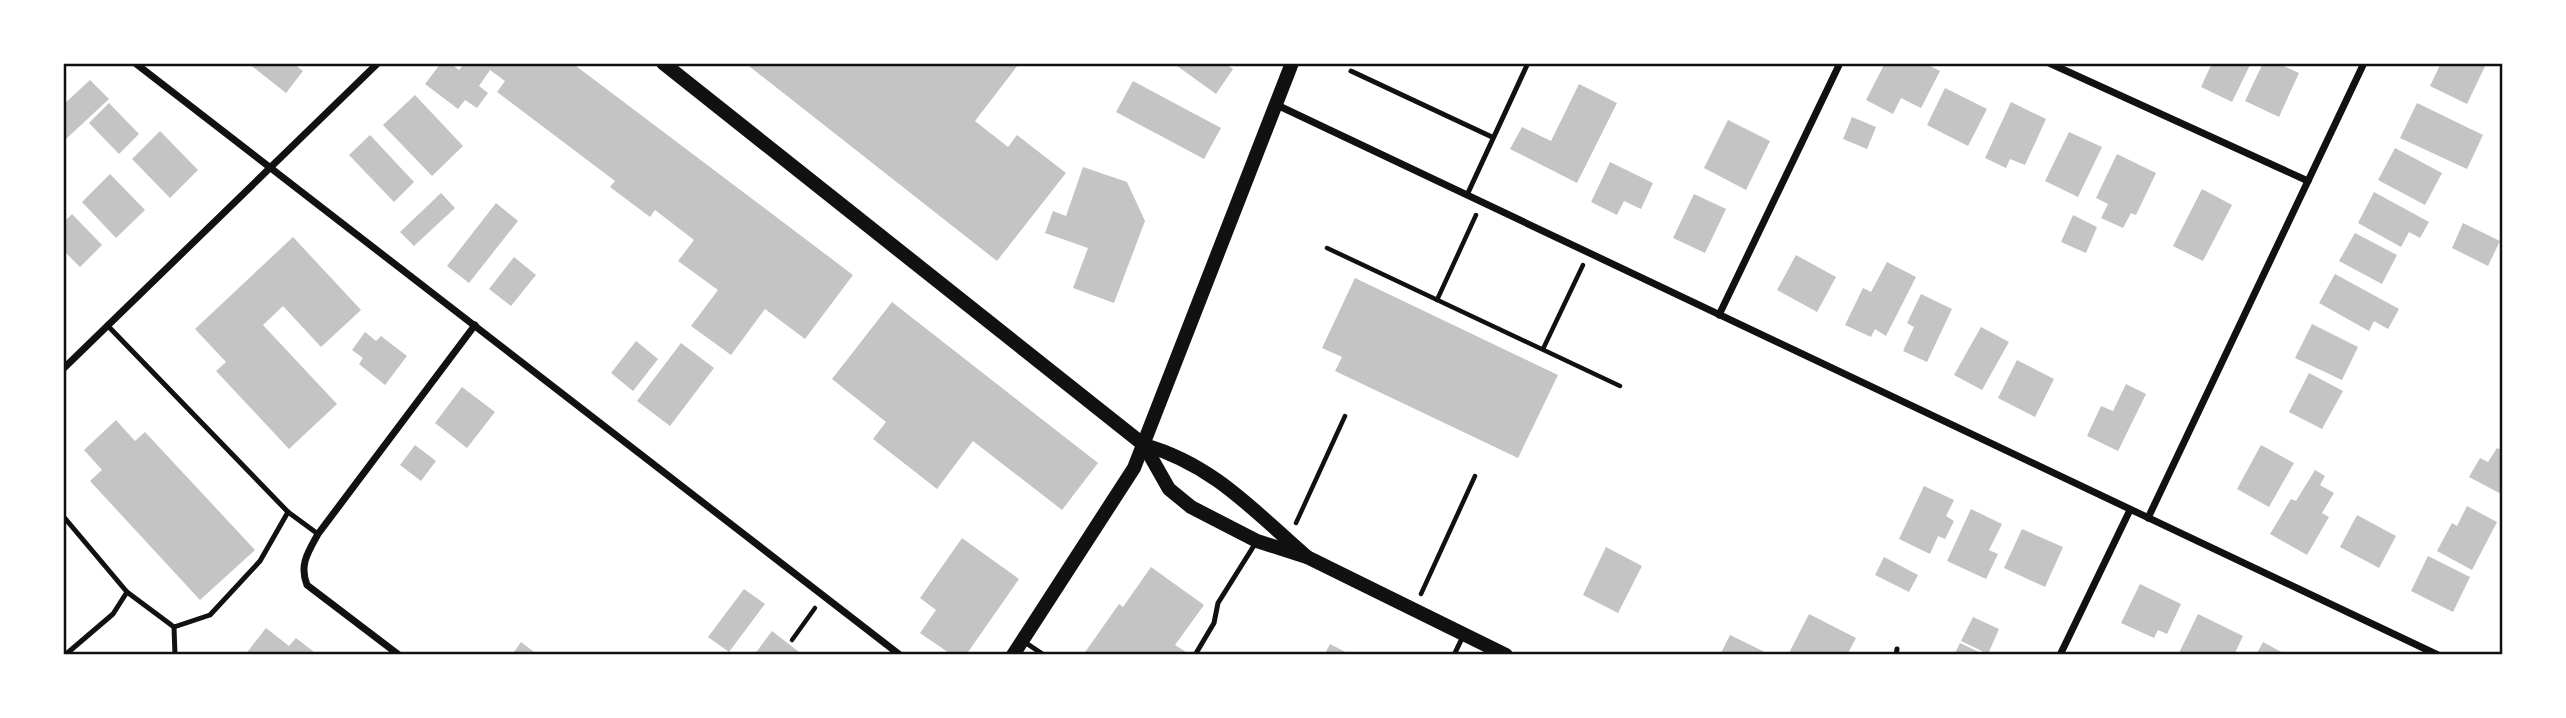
<svg xmlns="http://www.w3.org/2000/svg" width="2566" height="718" font-family="Barlow,sans-serif">
	<style>
		.building { fill: #c4c4c4 }
		.lines { fill: none; stroke-linecap: round; stroke-linejoin: round }
		.path { stroke: #111; stroke-width: 4.5 }
		.service { stroke: #111; stroke-width: 5 }
		.minor { stroke: #111; stroke-width: 7 }
		.secondary { stroke: #111; stroke-width: 14 }
		.neatline { fill: none; stroke: #111; stroke-width: 2.5 }
	</style>
	<rect width="100%" height="100%" fill="#fff"/>
	<g class="building">
		<path d="M248 63H293L303 71 286 93Z"/>
		<path d="M441 63H450L459 70 465 63H572L853 275 805 339 765 309 731 355 691 326 718 290 678 261 694 240 655 210 650 217 610 187 615 181 497 92 505 81 490 70 479 86 488 93 477 108 465 100 458 109 425 84Z"/>
		<path d="M745 63H1015L1018 65 975 121 1008 147 1017 135 1066 173 997 261Z"/>
		<path d="M1173 63H1224L1233 69 1216 94Z"/>
		<path d="M1885 63H1924L1940 71 1921 108 1901 98 1893 114 1866 100Z"/>
		<path d="M2212 63H2251L2232 102 2201 87Z"/>
		<path d="M2263 63H2277L2299 73 2279 117 2245 101Z"/>
		<path d="M2441 63 2486 64 2467 104 2430 86Z"/>
		<path d="M90 80 109 99 66 139 63 136V105Z"/>
		<path d="M1133 81 1221 128 1204 159 1116 112Z"/>
		<path d="M1579 84 1617 103 1577 183 1510 149 1522 127 1551 141Z"/>
		<path d="M1945 88 1987 109 1968 146 1927 125Z"/>
		<path d="M415 95 463 146 432 176 383 125Z"/>
		<path d="M2011 102 2046 119 2025 165 2010 159 2006 168 1985 158Z"/>
		<path d="M109 103 139 134 119 154 89 123Z"/>
		<path d="M2417 103 2483 135 2467 169 2400 138Z"/>
		<path d="M1852 117 1876 127 1867 149 1843 139Z"/>
		<path d="M1728 120 1770 141 1746 190 1704 168Z"/>
		<path d="M160 131 198 170 170 198 132 159Z"/>
		<path d="M2069 132 2102 147 2078 197 2045 181Z"/>
		<path d="M370 135 414 182 394 202 349 155Z"/>
		<path d="M2395 148 2442 173 2425 205 2378 180Z"/>
		<path d="M2117 154 2156 173 2136 215 2131 213 2123 228 2101 218 2108 204 2096 198Z"/>
		<path d="M1610 162 1653 183 1641 209 1624 201 1617 215 1591 202Z"/>
		<path d="M1083 167 1127 182 1145 221 1114 303 1073 288 1088 248 1045 233 1053 211 1066 216Z"/>
		<path d="M110 174 145 210 116 238 82 202Z"/>
		<path d="M2202 189 2232 205 2203 261 2173 246Z"/>
		<path d="M2374 192 2429 222 2420 238 2409 232 2401 247 2358 223Z"/>
		<path d="M441 193 455 208 414 246 400 232Z"/>
		<path d="M1694 194 1726 209 1705 253 1673 238Z"/>
		<path d="M496 203 518 221 469 283 447 266Z"/>
		<path d="M72 214 102 245 80 267 63 250V223Z"/>
		<path d="M2073 215 2097 227 2086 253 2061 242Z"/>
		<path d="M2463 223 2500 241 2488 266 2452 248Z"/>
		<path d="M2355 233 2397 255 2382 284 2339 261Z"/>
		<path d="M293 237 361 310 321 347 283 306 263 325 337 404 289 449 216 371 226 362 195 329Z"/>
		<path d="M1796 255 1836 277 1817 312 1777 290Z"/>
		<path d="M514 257 536 275 511 306 489 289Z"/>
		<path d="M1887 262 1916 277 1886 336 1875 329 1871 337 1845 325 1863 288 1871 292Z"/>
		<path d="M2335 274 2399 309 2388 329 2374 321 2369 331 2319 303Z"/>
		<path d="M1355 278 1558 375 1518 458 1335 371 1342 357 1322 348Z"/>
		<path d="M1921 294 1952 309 1927 362 1903 351 1914 327 1907 323Z"/>
		<path d="M892 302 1098 463 1062 510 973 441 937 489 873 439 886 422 832 379Z"/>
		<path d="M2312 324 2358 347 2342 380 2295 358Z"/>
		<path d="M1981 327 2009 342 1982 390 1954 375Z"/>
		<path d="M365 332 376 341 381 336 407 356 385 385 359 364 363 358 352 350Z"/>
		<path d="M636 341 658 359 633 391 611 373Z"/>
		<path d="M681 343 714 368 670 426 637 401Z"/>
		<path d="M2017 360 2054 379 2035 417 1998 398Z"/>
		<path d="M2309 373 2343 391 2322 429 2289 412Z"/>
		<path d="M2126 384 2146 394 2118 451 2087 436 2101 406 2113 411Z"/>
		<path d="M462 387 495 412 467 448 435 423Z"/>
		<path d="M116 420 135 441 145 432 255 550 200 600 90 481 102 470 84 450Z"/>
		<path d="M415 445 436 461 421 481 400 465Z"/>
		<path d="M2261 445 2294 463 2269 507 2237 489Z"/>
		<path d="M2497 448 2503 451V495L2469 477 2480 458 2488 462Z"/>
		<path d="M2315 470 2325 476 2320 485 2334 493 2322 513 2329 517 2307 555 2270 534 2291 499 2296 501Z"/>
		<path d="M1924 486 1954 500 1946 516 1954 521 1945 539 1938 536 1930 554 1899 539Z"/>
		<path d="M2467 506 2497 522 2472 570 2437 551 2452 523 2457 526Z"/>
		<path d="M1971 509 2002 524 1989 550 1998 554 1986 579 1947 561Z"/>
		<path d="M2357 515 2396 536 2379 568 2340 547Z"/>
		<path d="M2022 529 2063 547 2045 587 2004 568Z"/>
		<path d="M962 538 1019 579 966 655H952L920 633 936 610 920 598Z"/>
		<path d="M1606 547 1642 566 1618 613 1583 595Z"/>
		<path d="M2428 556 2470 577 2453 612 2411 591Z"/>
		<path d="M1884 557 1918 575 1909 592 1875 575Z"/>
		<path d="M1151 567 1204 605 1175 645 1186 652 1183 655H1083L1119 604 1123 607Z"/>
		<path d="M2140 584 2181 604 2167 634 2158 630 2154 638 2121 623Z"/>
		<path d="M744 589 765 604 729 652 708 637Z"/>
		<path d="M1809 614 1856 638 1847 655H1788Z"/>
		<path d="M2198 614 2243 636 2234 655H2178Z"/>
		<path d="M1973 617 1999 629 1988 654 1961 641Z"/>
		<path d="M266 628 289 646 296 638 318 655H245Z"/>
		<path d="M772 631 803 655H754Z"/>
		<path d="M1730 635 1771 655H1720Z"/>
		<path d="M521 642 538 655H512Z"/>
		<path d="M2263 642 2287 655H2256Z"/>
		<path d="M1960 643 1985 655H1954Z"/>
		<path d="M1330 644 1351 655H1324Z"/>
	</g>
	<g class="lines">
		<g class="path">
			<path d="M1327 248 1620 386"/>
			<path d="M1437 300 1476 215"/>
			<path d="M1543 349 1583 265"/>
			<path d="M1296 523 1345 416"/>
			<path d="M1421 594 1475 476"/>
			<path d="M792 640 815 608"/>
		</g>
		<g class="service">
			<path d="M1351 71 1492 137"/>
			<path d="M1467 195 1528 63"/>
			<path d="M107 325 288 512 260 561 210 615 174 627 175 655"/>
			<path d="M288 512 318 534"/>
			<path d="M63 516 127 592 174 627"/>
			<path d="M1023 641 1044 655"/>
			<path d="M65 655 113 614 127 592"/>
			<path d="M1195 655 1214 623 1218 603 1255 544"/>
			<path d="M1454 655 1464 634"/>
			<path d="M1896 655 1897 649"/>
		</g>
		<g class="minor">
			<path d="M135 63 900 655"/>
			<path d="M2049 63 2308 181"/>
			<path d="M1277 105 2438 655"/>
			<path d="M1719 315 1840 63"/>
			<path d="M63 369 378 63"/>
			<path d="M2148 518 2364 63"/>
			<path d="M399 655 307 585C299 565 308 552 318 534L475 325"/>
			<path d="M2060 655 2130 510"/>
		</g>
		<g class="secondary">
			<path d="M663 63 1144 445C1213 464 1255 512 1307 557"/>
			<path d="M1144 445 1169 489 1191 507 1257 541 1307 557 1506 655"/>
			<path d="M1013 655 1134 468 1292 63"/>
		</g>
	</g>
	<rect width="2566" height="718" fill="none" stroke="#ffffff" stroke-width="130"/>
	<rect x="65" y="65" width="2436" height="588" class="neatline"/>
</svg>
